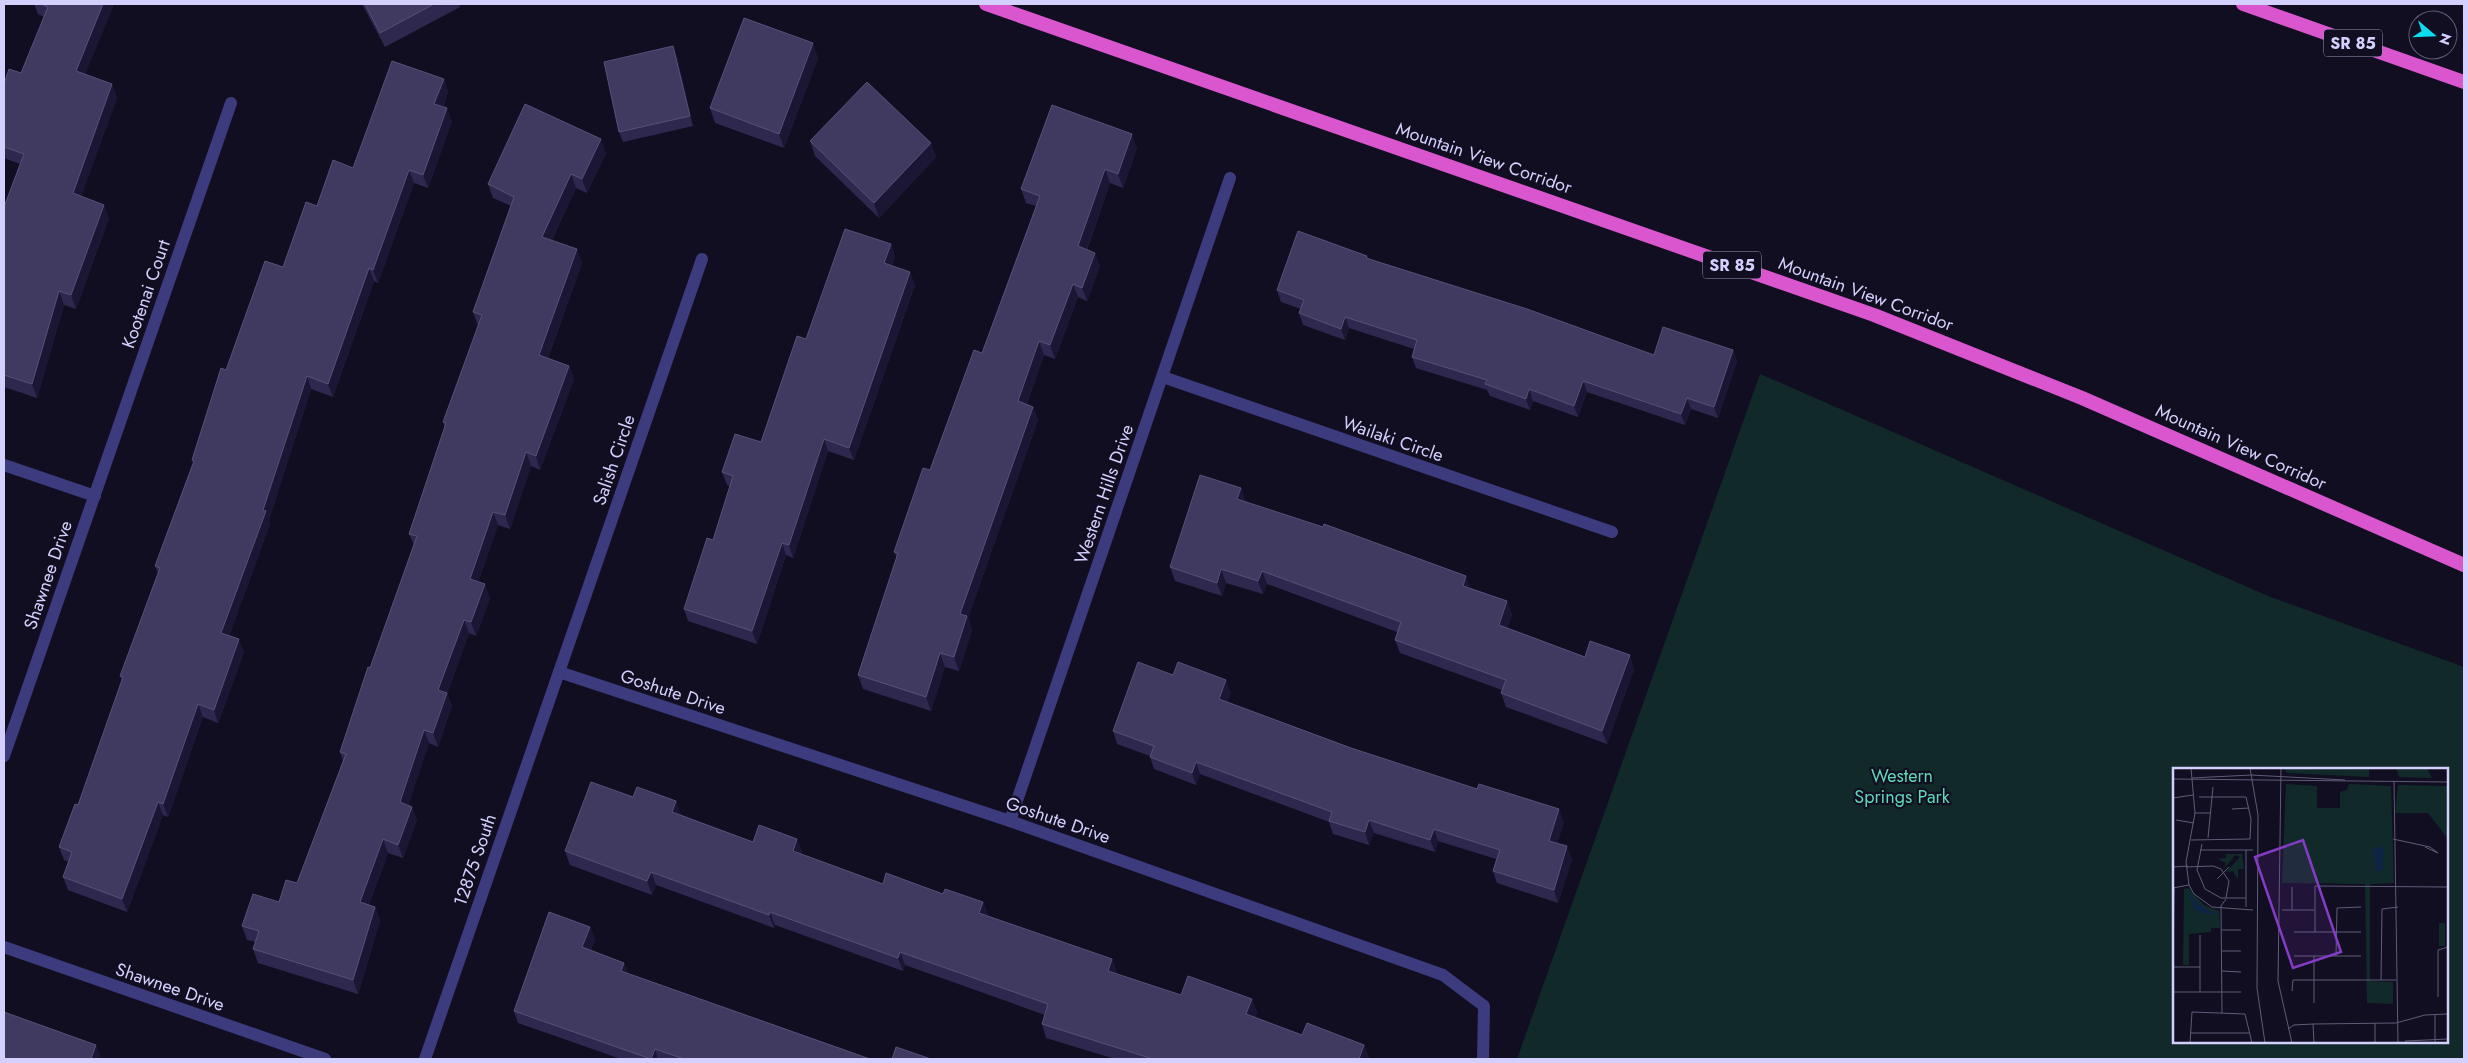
<svg xmlns="http://www.w3.org/2000/svg" width="2468" height="1063" font-family="Jost,sans-serif">
	<style>
		.green { fill: #112a29; fill-rule: evenodd }
		.lines { fill: none; stroke-linecap: round; stroke-linejoin: round }
		.minor { stroke: #3c3b7e; stroke-width: 12 }
		.trunk { stroke: #d956ce; stroke-width: 14 }
		.wall { fill: #2e284e }
		.shaded-wall { fill: #1b1634 }
		.building { fill: #403a61; stroke: #575179 }
		.labels { text-anchor: middle; dominant-baseline: central; stroke-width: 4.5; stroke-linejoin: round; paint-order: stroke }
		.shield { fill: #110e21; stroke: #9a96bb; stroke-width: 1 }
		.shield-label { font-size: 16px; font-weight: bold; fill: #d4d0fd }
		.street-label { font-size: 18px; fill: #d4d0fd; stroke: #110e21 }
		.park-label { font-size: 18px; fill: #5fdab8; stroke: #110e21 }
		.inset-road { fill: none; stroke: #5f5c79; stroke-width: 1 }
		.view { fill: #843cc5; fill-opacity: 0.15; stroke: #843cc5; stroke-width: 2.5 }
		.inset-edge { fill: none; stroke: #d4d0fd; stroke-width: 2.5 }
	</style>
	<rect width="100%" height="100%" fill="#110e21"/>
	<path class="green" d="M1760 374 2268 596 2464 667V1059H1517ZM2174 769H2447V1042H2174Z"/>
	<g class="lines">
		<g class="minor">
			<path d="M1163 377 1612 532"/>
			<path d="M4 465 95 496"/>
			<path d="M559 672 1010 821 1443 975 1484 1006 1483 1059"/>
			<path d="M4 756 231 103"/>
			<path d="M1010 821 1230 178"/>
			<path d="M4 947 325 1059"/>
			<path d="M425 1059 702 259"/>
		</g>
		<g class="trunk">
			<path d="M986 4 1874 315 2082 398 2464 565"/>
			<path d="M2243 4 2464 82"/>
		</g>
	</g>
	<g class="wall">
		<path d="M34 4H114L85 74 112 84 117 98 81 196 109 218 76 309 64 305 37 398 4 387V207L20 164 4 158V84L21 73 44 17 38 14Z"/>
		<path d="M362 4H459L460 7 385 47Z"/>
		<path d="M677 57 693 126 623 142 619 132Z"/>
		<path d="M818 58 784 148 715 123 710 108Z"/>
		<path d="M444 79 448 92 443 107 452 121 428 188 414 183 378 283 374 281 333 397 311 389 269 520 270 524 229 636 244 652 218 723 203 717 168 817 163 815 127 912 68 890 63 877 69 862 64 860 59 847 78 805 122 681 120 676 158 573 155 566 193 463 192 460 226 370 317 206 353 168Z"/>
		<path d="M810 141 931 143 936 157 879 218 815 156Z"/>
		<path d="M1137 148 1123 188 1110 183 1087 250 1100 266 1087 301 1078 297 1055 359 1044 355 1027 404 1033 407 1038 420 968 618 972 630 959 671 945 667 931 711 863 689 858 675 897 558 894 552 982 353 1036 206 1026 203 1021 189Z"/>
		<path d="M606 153 587 193 576 188 552 240 582 263 548 358 569 366 574 379 540 470 531 466 510 529 498 525 478 582 490 598 476 636 469 633 447 694 452 706 438 747 429 743 408 805 412 807 417 820 403 858 388 853 369 905 375 907 380 921 358 994 258 963 253 949 256 942 247 940 242 926 279 902 297 883 343 761 340 752 414 545 409 534 445 428 443 422 478 326 473 312 511 206 493 198 488 184Z"/>
		<path d="M891 244 895 257 892 266 915 285 854 460 828 451 793 558 786 555 757 644 688 621 684 609 713 540 730 486 727 485 722 472 761 442 806 339Z"/>
		<path d="M1367 256 1368 259 1654 355 1733 350 1737 361 1718 418 1691 409 1685 425 1587 392 1578 417 1533 401 1530 410 1490 396 1487 390 1416 368 1412 357 1414 349 1349 328 1345 340 1303 325 1299 313 1301 309 1281 302 1277 290Z"/>
		<path d="M1246 502 1471 588 1507 601 1512 615 1507 628 1585 657 1634 669 1607 744 1506 707 1501 693 1502 690 1400 653 1395 640 1397 632 1267 584 1263 594 1226 583 1222 596 1175 581 1170 567Z"/>
		<path d="M1173 675 1231 693 1227 702 1351 748 1564 822 1557 843 1572 859 1558 903 1497 883 1493 871 1496 859 1438 841 1435 852 1374 833 1369 845 1333 834 1329 822 1200 774 1196 785 1154 769 1150 757V756L1117 744 1113 731Z"/>
		<path d="M633 797 676 801 681 815 753 842 797 839 802 852 801 854 883 884 983 902 988 915 987 916 1112 959 1117 972 1116 974 1181 995 1252 999 1257 1013 1255 1018 1302 1035 1364 1045 1369 1058V1059H1115L1046 1038 1042 1024 1045 1015 905 965 903 971 775 925 774 928 656 885 652 895 570 865 565 851Z"/>
		<path d="M590 927 595 939 591 950 624 963 628 974 870 1059H621L518 1023 514 1011Z"/>
	</g>
	<g class="shaded-wall">
		<path d="M103 4H114L81 85 76 71Z"/>
		<path d="M813 43 818 58 784 148 779 134Z"/>
		<path d="M673 46 677 57 693 126 690 116Z"/>
		<path d="M444 79 448 92 439 117 434 104Z"/>
		<path d="M112 84 117 98 78 206 73 193Z"/>
		<path d="M447 108 452 121 428 188 423 175Z"/>
		<path d="M1132 134 1137 148 1123 188 1118 174Z"/>
		<path d="M601 139 606 153 587 193 582 179Z"/>
		<path d="M931 143 936 157 879 218 874 203Z"/>
		<path d="M1105 169 1110 183 1083 260 1078 246Z"/>
		<path d="M409 170 414 183 378 283 373 270Z"/>
		<path d="M571 174 576 188 547 250 542 237Z"/>
		<path d="M104 205 109 218 76 309 71 295Z"/>
		<path d="M891 244 895 257 889 276 884 263Z"/>
		<path d="M577 249 582 263 544 368 539 355Z"/>
		<path d="M1095 253 1100 266 1087 301 1082 288Z"/>
		<path d="M369 268 374 281 333 397 328 384Z"/>
		<path d="M910 272 915 285 854 460 849 448Z"/>
		<path d="M1073 284 1078 297 1055 359 1050 345Z"/>
		<path d="M59 291 64 305 37 398 32 384Z"/>
		<path d="M1345 317 1349 328 1345 340 1341 329Z"/>
		<path d="M1039 341 1044 355 1023 415 1018 401Z"/>
		<path d="M1733 350 1737 361 1718 418 1714 407Z"/>
		<path d="M569 366 574 379 540 470 536 456Z"/>
		<path d="M307 376 311 389 269 520 270 524 226 646 221 633 263 510Z"/>
		<path d="M1583 381 1587 392 1578 417 1574 406Z"/>
		<path d="M1529 389 1533 401 1530 410 1526 399Z"/>
		<path d="M1687 398 1691 409 1685 425 1681 414Z"/>
		<path d="M1033 407 1038 420 968 618 972 630 959 671 954 657 960 614Z"/>
		<path d="M824 439 828 451 793 558 789 545Z"/>
		<path d="M526 452 531 466 510 529 505 515Z"/>
		<path d="M1241 488 1246 502 1237 499Z"/>
		<path d="M493 512 498 525 475 592 470 579Z"/>
		<path d="M782 543 786 555 757 644 752 631Z"/>
		<path d="M1221 569 1226 583 1222 596 1217 583Z"/>
		<path d="M1262 571 1267 584 1263 594 1258 581Z"/>
		<path d="M1466 576 1471 590 1463 586Z"/>
		<path d="M485 584 490 598 476 636 471 622Z"/>
		<path d="M1507 601 1512 615 1504 639 1499 625Z"/>
		<path d="M464 620 469 633 447 694 452 706 438 747 433 733 438 690Z"/>
		<path d="M239 639 244 652 218 723 214 710Z"/>
		<path d="M940 653 945 667 931 711 926 697Z"/>
		<path d="M1630 655 1634 669 1607 744 1602 731Z"/>
		<path d="M1226 680 1231 693 1224 712 1219 699Z"/>
		<path d="M198 704 203 717 168 817 163 804Z"/>
		<path d="M424 730 429 743 405 816 400 802Z"/>
		<path d="M1196 762 1200 774 1196 785 1192 773Z"/>
		<path d="M676 801 681 815 677 825 672 812Z"/>
		<path d="M158 802 163 815 127 912 122 899Z"/>
		<path d="M412 807 417 820 403 858 398 845Z"/>
		<path d="M1559 809 1564 822 1554 853 1549 841Z"/>
		<path d="M1369 820 1374 833 1369 845 1365 832Z"/>
		<path d="M1434 829 1438 841 1435 852 1430 840Z"/>
		<path d="M383 839 388 853 365 916 360 902Z"/>
		<path d="M797 839 802 852 798 864 793 851Z"/>
		<path d="M1567 846 1572 859 1558 903 1554 890Z"/>
		<path d="M651 872 656 885 652 895 647 881Z"/>
		<path d="M983 902 988 915 984 927 979 913Z"/>
		<path d="M375 907 380 921 358 994 353 980Z"/>
		<path d="M770 912 775 925 774 928 769 915Z"/>
		<path d="M590 927 595 939 587 960 582 947Z"/>
		<path d="M900 952 905 965 903 971 898 958Z"/>
		<path d="M1112 959 1117 972 1113 984 1108 971Z"/>
		<path d="M624 963 628 975 621 971Z"/>
		<path d="M1252 999 1257 1013 1251 1028 1246 1014Z"/>
		<path d="M96 1045 101 1057 100 1059H91Z"/>
		<path d="M1364 1045 1369 1058V1059H1359Z"/>
		<path d="M655 1049 658 1059H651Z"/>
	</g>
	<g class="building">
		<path d="M41 4H103L76 71 112 84 73 193 104 205 71 295 59 291 32 384 4 375V207L24 154 4 147V84L9 69 21 73 48 7Z"/>
		<path d="M365 4H434L380 33Z"/>
		<path d="M744 18 813 43 779 134 710 108Z"/>
		<path d="M673 46 690 116 619 132 604 62Z"/>
		<path d="M392 61 444 79 434 104 447 108 423 175 409 170 373 270 369 268 328 384 307 376 263 510 266 511 221 633 239 639 214 710 198 704 163 804 158 802 122 899 63 877 72 852 59 847 75 804 78 805 123 677 120 676 160 568 155 566 194 461 192 460 221 368 226 370 265 261 283 267 306 202 317 206 333 160 353 168Z"/>
		<path d="M867 82 931 143 874 203 810 141Z"/>
		<path d="M525 104 601 139 582 179 571 174 542 237 577 249 539 355 569 366 536 456 526 452 505 515 493 512 470 579 485 584 471 622 464 620 438 690 447 693 433 733 424 730 400 802 412 807 398 845 383 839 360 902 375 907 353 980 253 949 259 931 242 926 253 894 279 902 286 880 297 883 346 754 340 752 368 667 370 668 417 536 409 534 446 423 443 422 482 315 473 312 514 197 488 184Z"/>
		<path d="M1052 105 1132 134 1118 174 1105 169 1078 246 1095 253 1082 288 1073 284 1050 345 1039 341 1018 401 1033 407 960 614 967 616 954 657 940 653 926 697 858 675 898 553 894 552 923 468 930 470 974 350 982 353 1040 196 1021 189Z"/>
		<path d="M845 229 891 244 884 263 910 272 849 448 824 439 789 545 782 543 752 631 684 609 707 538 713 540 733 476 722 472 735 434 761 442 797 336 806 339Z"/>
		<path d="M1298 231 1367 256 1366 258 1527 309 1654 355 1663 327 1733 350 1714 407 1687 398 1681 414 1583 381 1574 406 1529 389 1526 399 1485 384 1487 380 1412 357 1417 340 1345 317 1341 329 1299 313 1304 300 1277 290Z"/>
		<path d="M1200 475 1241 488 1237 499 1323 527 1324 524 1466 576 1463 586 1507 601 1499 625 1585 657 1590 641 1630 655 1602 731 1501 693 1506 680 1395 640 1401 622 1262 571 1258 581 1221 569 1217 583 1170 567Z"/>
		<path d="M1138 662 1173 675 1178 662 1226 680 1219 699 1351 748 1477 789 1479 784 1559 809 1549 841 1567 846 1554 890 1493 871 1500 850 1434 829 1430 840 1369 820 1365 832 1329 821 1332 812 1196 762 1192 773 1150 757 1154 746 1113 731Z"/>
		<path d="M591 782 633 797 637 787 676 801 672 812 753 842 759 825 797 839 793 851 883 884 886 873 943 894 945 889 983 902 979 913 1112 959 1108 971 1181 995 1188 976 1252 999 1246 1014 1302 1035 1307 1023 1364 1045 1359 1059H1153L1042 1024 1048 1004 900 952 898 958 770 912 769 915 651 872 647 881 565 851Z"/>
		<path d="M549 912 590 927 582 947 624 963 621 971 870 1059H684L655 1049 651 1059 514 1011Z"/>
		<path d="M4 1012 96 1045 91 1059H4Z"/>
		<path d="M896 1047 931 1059H892Z"/>
	</g>
	<g class="labels">
		<g class="shield">
			<rect x="2324" y="29.5" width="58" height="27" rx="4"/>
			<rect x="1703" y="251.5" width="58" height="27" rx="4"/>
		</g>
		<g class="shield-label">
			<text x="2353" y="43">SR 85</text>
			<text x="1732" y="265">SR 85</text>
		</g>
		<g class="street-label">
			<text transform="translate(1484 158) rotate(19)">Mountain View Corridor</text>
			<text transform="translate(146 294) rotate(-71)">Kootenai Court</text>
			<text transform="translate(1866 294) rotate(20)">Mountain View Corridor</text>
			<text transform="translate(1393 439) rotate(19)">Wailaki Circle</text>
			<text transform="translate(2241 447) rotate(24)">Mountain View Corridor</text>
			<text transform="translate(614 460) rotate(-71)">Salish Circle</text>
			<text transform="translate(1104 494) rotate(-71)">Western Hills Drive</text>
			<text transform="translate(48 575) rotate(-71)">Shawnee Drive</text>
			<text transform="translate(673 692) rotate(18)">Goshute Drive</text>
			<text transform="translate(1058 820) rotate(19)">Goshute Drive</text>
			<text transform="translate(475 860) rotate(-71)">12875 South</text>
			<text transform="translate(170 987) rotate(19)">Shawnee Drive</text>
		</g>
		<g class="park-label">
			<text x="1902" y="776">Western<tspan x="1902" dy="21">Springs Park</tspan></text>
		</g>
	</g>
	<g transform="translate(2173 768)">
		<rect width="275" height="275" fill="#110e21"/>
		<path d="M110 0H196V9L114 5ZM223 0H254L259 10 226 9ZM113 16 144 18V40H167V24L174 22 176 16 218 18 221 115 197 116V213L220 214V236L194 235 192 116 109 115ZM225 17 275 18V71L255 45H222ZM53 86H69L71 101H65V112L60 103 53 104 67 89 62 87 51 101 53 95 45 91 53 90ZM15 120 31 137 46 143 47 160H38V164L16 166V197H10L11 121ZM266 155H272V178H266Z" fill="#112a29"/>
		<path d="M211 79 210 102 203 104 200 84 202 80ZM14 122 26 137 44 147 29 145 22 141Z" fill="#0e2444"/>
		<path class="inset-road" d="M18 0 22 45 13 94 16 117 21 126 39 139 80 142M77 0 85 47 84 220 92 275M108 0 105 213 119 275M19 10 78 7 172 12M0 11 275 14M221 13 225 275M0 30 20 27M59 41 76 40M22 45H38M3 52 21 55M35 70 40 19M220 71 257 79 265 85 252 79M18 72 77 71 78 51 73 29H26M29 76 24 102 32 121 48 130H73M27 82H80M73 82V139M0 99 15 98M13 99 40 98 48 101 56 113 53 130M44 111 56 99M0 120 16 117M109 142H141M119 142V119M49 162H68M121 164H188M142 164V118L275 119M49 183H68M121 188H188M163 188 164 140 188 139M0 199 1 120M0 199H27M49 203 68 204M208 212 209 141 225 139M119 223 120 212H223M0 224H68M27 224V167M265 229V182L275 179M141 235V188M49 245 48 138 53 131M202 255V275M140 256 141 275M115 261 121 257 140 256 223 255 252 247 275 246M17 265H77M232 273 275 271M17 275 19 244 72 246 79 275M262 275V247"/>
		<path class="view" d="M130 72 168 184 120 200 82 89Z"/>
		<rect width="275" height="275" class="inset-edge"/>
	</g>
	<rect width="2468" height="1063" fill="none" stroke="#d4d0fd" stroke-width="10"/>
	<g transform="translate(2433 35) rotate(109)"><circle r="24" fill="#110e21" stroke="#5f5c79"/>
	<path d="M0-4L9 19L0 12L-9 19Z" fill="#0addef"/>
	<text y="-8" font-size="14" font-weight="bold" text-anchor="middle" fill="#d4d0fd">N</text>
	</g>
</svg>
